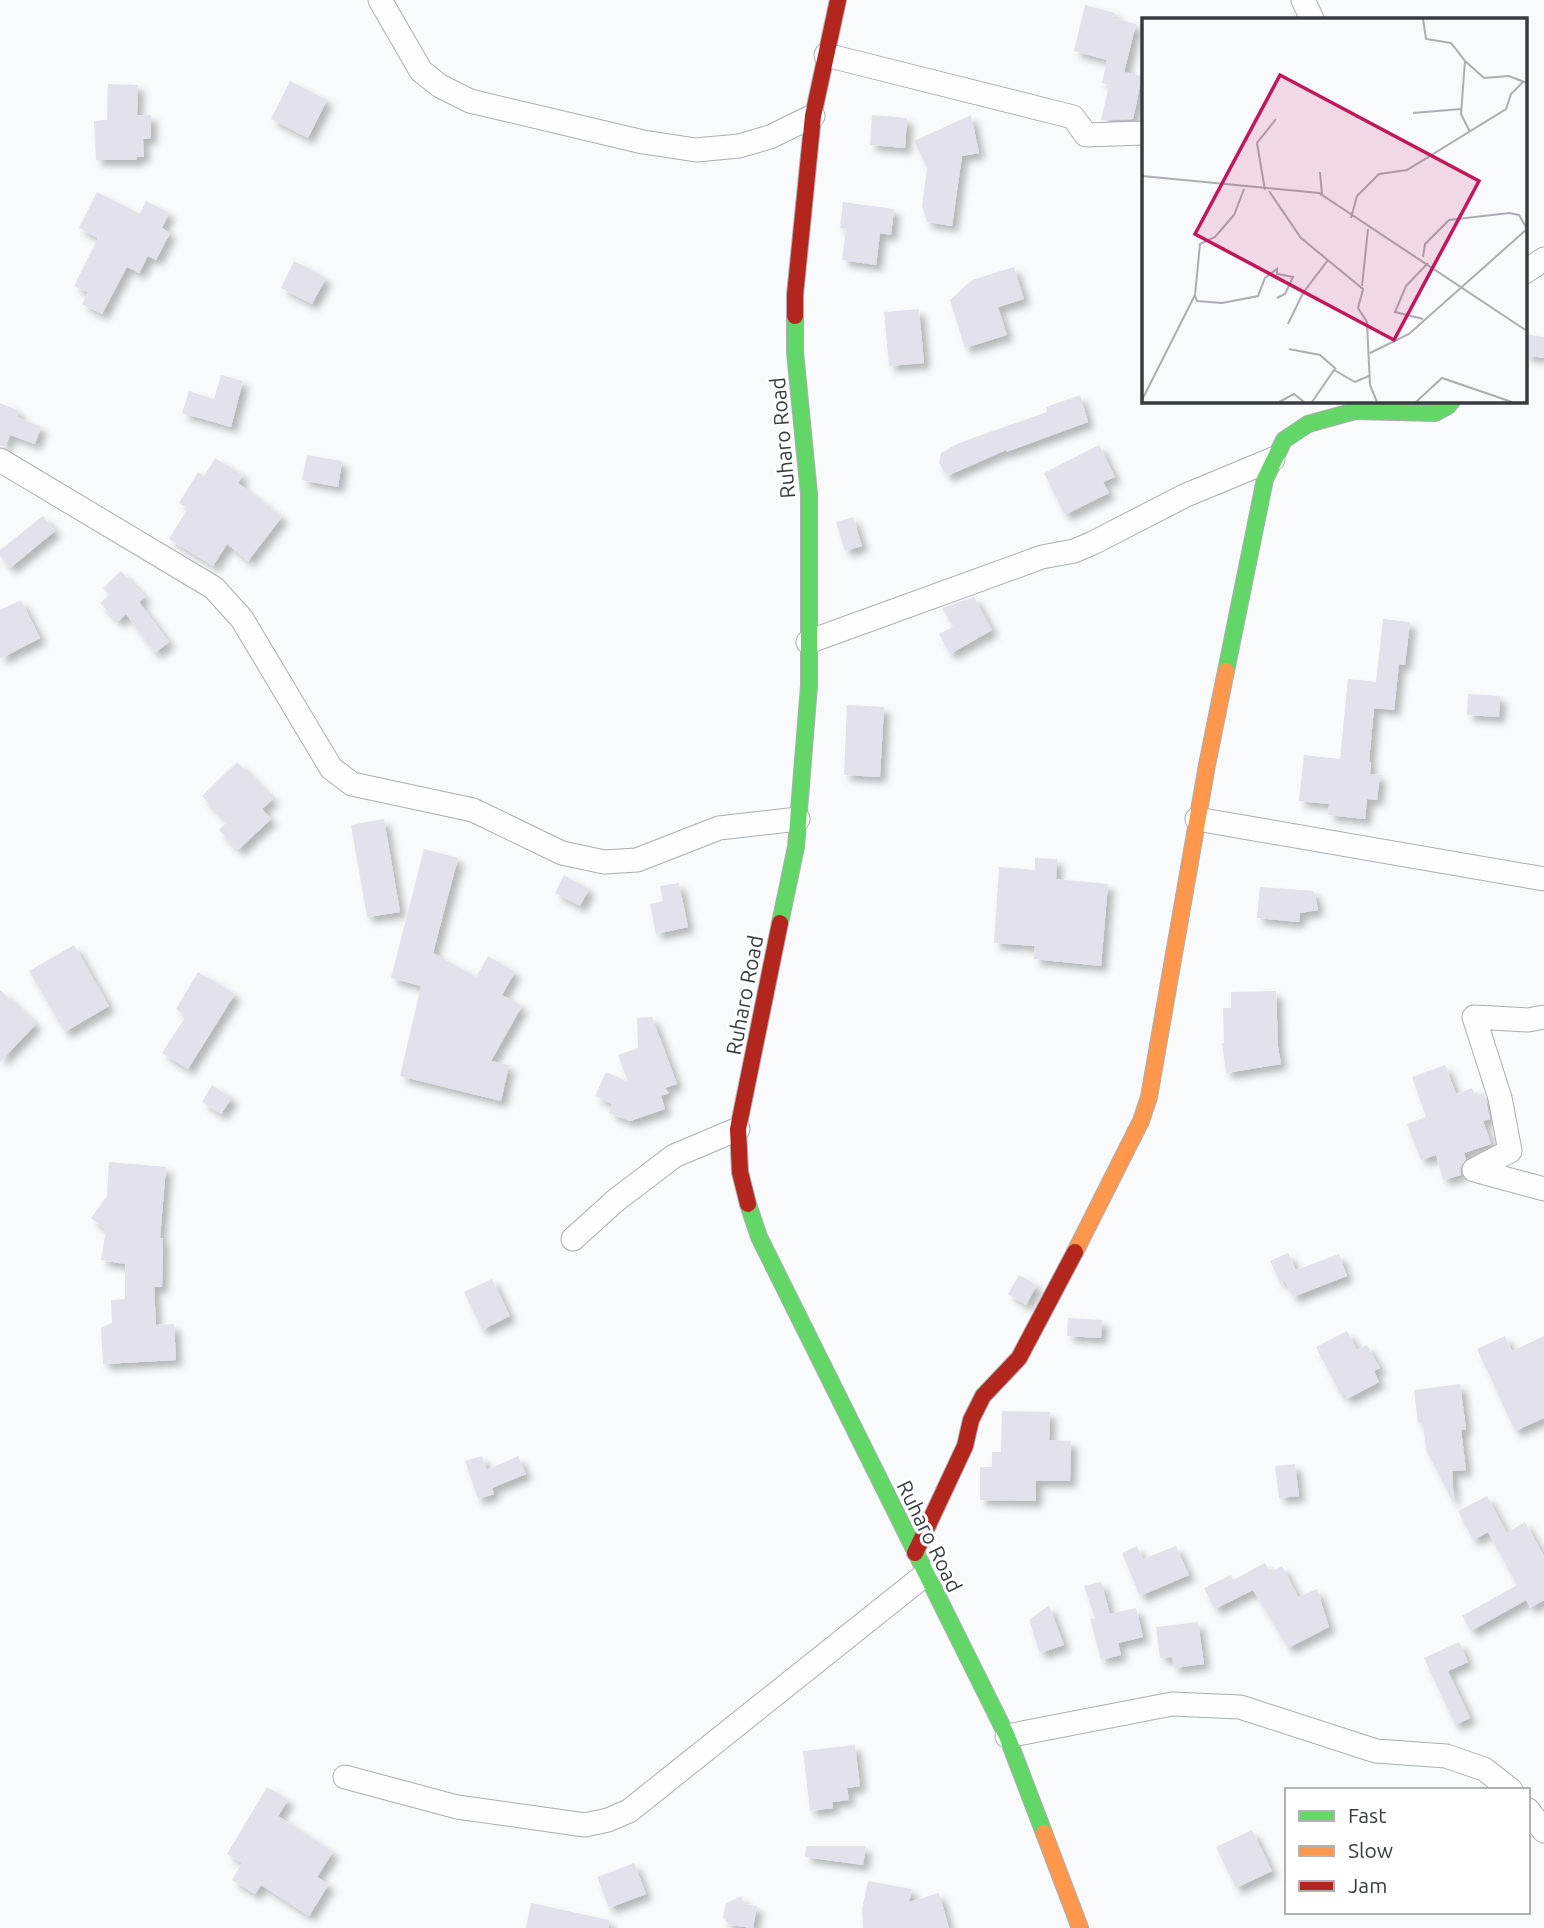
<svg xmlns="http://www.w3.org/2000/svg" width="1544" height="1928" font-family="Ubuntu,sans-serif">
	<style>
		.building { fill: #e3e2ec; filter: url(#shadow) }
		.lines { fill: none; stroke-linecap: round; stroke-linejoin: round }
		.street-casing { stroke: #abaeb1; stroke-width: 25 }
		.fast-casing { stroke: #abaeb1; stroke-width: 18 }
		.slow-casing { stroke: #abaeb1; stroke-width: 18 }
		.jam-casing { stroke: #abaeb1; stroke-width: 18 }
		.street { stroke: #fefeff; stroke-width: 23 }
		.fast { stroke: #63d668; stroke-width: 16 }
		.slow { stroke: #ff974d; stroke-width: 16 }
		.jam { stroke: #b3261e; stroke-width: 16 }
		.labels { text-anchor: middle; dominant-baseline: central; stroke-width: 6; stroke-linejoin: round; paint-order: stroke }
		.street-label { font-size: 21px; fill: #373c42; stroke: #fff }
		.inset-road { fill: none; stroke: #abaeb2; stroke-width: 2 }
		.view { fill: #c2185b; fill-opacity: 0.15; stroke: #c2185b; stroke-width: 3.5 }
		.inset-edge { fill: none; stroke: #373c42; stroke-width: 3.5 }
	</style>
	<defs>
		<filter id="shadow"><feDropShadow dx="6" dy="6" stdDeviation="3.5" flood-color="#0004"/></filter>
	</defs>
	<rect width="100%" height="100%" fill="#f8fafc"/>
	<g class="building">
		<path d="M1085 5 1115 13 1114 18 1136 24 1124 72 1142 76 1133 119 1101 120 1109 85 1102 83 1107 60 1074 51Z"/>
		<path d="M290 81 327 100 308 138 271 119Z"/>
		<path d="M108 84 138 85 137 115H151V138L143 139 144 157H137L136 160H96L94 121 107 120Z"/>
		<path d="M872 115 907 118 905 148 870 145Z"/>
		<path d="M971 115 979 153 962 156 952 226 927 222 922 206 927 168 914 141Z"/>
		<path d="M97 192 140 214 146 201 169 213 162 228 170 233 156 260 148 256 139 273 127 267 102 314 82 304 88 292 74 286 98 238 79 228Z"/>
		<path d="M843 202 894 209 891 235 880 233 876 265 842 260 846 229 840 228Z"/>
		<path d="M294 261 326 278 312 304 281 288Z"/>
		<path d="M1014 267 1024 299 998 307 1007 335 965 348 950 300 972 280Z"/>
		<path d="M919 309 924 363 889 366 884 312Z"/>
		<path d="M1525 334 1544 337V358L1525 355Z"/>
		<path d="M221 375 243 381 231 427 182 413 189 391 214 399Z"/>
		<path d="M1080 395 1088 422 1006 452V450L947 476 939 463 941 453 959 443 1047 412 1046 407Z"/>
		<path d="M0 403 19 411 17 417 41 427 35 444 10 435 5 447 0 446Z"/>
		<path d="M1099 445 1115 477 1103 482 1109 493 1065 515 1044 473Z"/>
		<path d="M307 455 342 461 338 487 302 480Z"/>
		<path d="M215 458 243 475 238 483 282 517 248 561 227 544 213 566 169 539 188 508 179 503 198 472 204 476Z"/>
		<path d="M43 516 55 531 10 568 0 556V550Z"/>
		<path d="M853 517 862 546 845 551 836 522Z"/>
		<path d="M121 571 145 597 139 602 169 642 155 653 126 614 118 622 100 603 109 595 103 588Z"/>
		<path d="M974 597 992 630 950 654 939 634 953 627 942 608Z"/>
		<path d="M21 600 40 638 0 659V610Z"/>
		<path d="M1383 619 1410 622 1405 665 1399 664 1394 710 1374 708 1369 762 1371 763 1370 774 1380 775 1377 800 1367 799 1365 819 1328 815 1329 804 1299 801 1304 755 1340 759 1348 679 1376 682Z"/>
		<path d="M1468 694 1500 696 1499 717 1467 715Z"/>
		<path d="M847 705 884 707 880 777 844 775Z"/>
		<path d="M237 762 273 799 262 809 271 819 238 850 219 830 227 822 202 796Z"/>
		<path d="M384 819 400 912 367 917 351 825Z"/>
		<path d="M424 849 458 858 433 953 476 977 488 956 515 972 502 995 522 1006 491 1061 509 1065 501 1101 400 1076 421 986 391 978Z"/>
		<path d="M1035 858 1057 859 1056 879 1108 884 1101 966 1034 959 1035 946 994 943 999 867 1035 870Z"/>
		<path d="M564 875 589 889 580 906 555 893Z"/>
		<path d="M679 883 688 927 656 934 650 904 663 901 660 886Z"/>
		<path d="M1260 887 1314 891 1318 910 1300 913 1299 922 1257 918Z"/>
		<path d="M74 945 109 1006 65 1032 29 971Z"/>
		<path d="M198 972 235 994 188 1069 162 1053 186 1016 176 1009Z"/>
		<path d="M0 990 36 1024 0 1062Z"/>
		<path d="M1276 991 1278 1047 1281 1064 1226 1073 1222 1043H1224L1223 1008H1231V992Z"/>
		<path d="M652 1017 677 1084 665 1088 669 1093 661 1096 665 1109 630 1121 609 1113 612 1104 595 1096 606 1072 628 1082 618 1055 638 1048 637 1018Z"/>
		<path d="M1445 1065 1456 1094 1472 1088 1475 1096 1484 1093 1490 1119 1483 1121 1491 1144 1464 1153 1466 1159 1460 1168 1461 1175 1443 1180 1436 1155 1421 1160 1407 1124 1426 1117 1412 1077Z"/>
		<path d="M212 1085 232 1098 221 1114 202 1102Z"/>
		<path d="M109 1162 166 1167 160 1238H163L162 1287H154L156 1325 174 1324 176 1360 103 1364 101 1328 112 1323 111 1300 125 1299V1264L101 1260 106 1230 91 1218 107 1196Z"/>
		<path d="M1288 1253 1296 1270 1339 1254 1347 1276 1293 1297 1285 1281 1280 1283 1270 1261Z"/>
		<path d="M1019 1275 1037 1285 1026 1305 1008 1294Z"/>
		<path d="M492 1279 510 1316 482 1330 464 1292Z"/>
		<path d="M1068 1318 1102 1320 1101 1338 1067 1336Z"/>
		<path d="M1347 1331 1357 1350 1367 1345 1380 1368 1374 1371 1379 1382 1347 1399 1344 1393 1341 1395 1316 1347Z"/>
		<path d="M1505 1336 1512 1351 1544 1336V1418L1515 1431 1477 1349Z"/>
		<path d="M1460 1384 1466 1429 1461 1430 1466 1470 1452 1471 1454 1504 1426 1450 1423 1422 1418 1423 1414 1390Z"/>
		<path d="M1002 1411 1050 1412 1049 1440 1071 1441 1070 1481H1036V1501L980 1500V1467H992V1452H1001Z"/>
		<path d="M482 1456 487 1470 518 1456 526 1474 492 1488 494 1494 478 1499 465 1461Z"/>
		<path d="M1295 1464 1299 1496 1279 1498 1275 1466Z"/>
		<path d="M1487 1496 1507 1533 1525 1522 1544 1556V1600L1530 1608 1526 1600 1471 1631 1462 1616 1517 1585 1488 1532 1473 1540 1458 1511Z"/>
		<path d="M1137 1546 1143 1559 1176 1546 1189 1575 1140 1596 1122 1553Z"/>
		<path d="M1265 1563 1270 1572 1282 1566 1298 1597 1317 1589 1329 1627 1288 1648 1253 1590 1215 1609 1204 1588 1231 1575 1233 1580Z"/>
		<path d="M1101 1582 1110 1614 1136 1608 1143 1637 1118 1643 1121 1655 1101 1660 1090 1619 1095 1618 1084 1586Z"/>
		<path d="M1049 1605 1064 1645 1040 1653 1029 1620Z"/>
		<path d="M1198 1622 1204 1664 1174 1668 1172 1657 1160 1658 1156 1627Z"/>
		<path d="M1459 1642 1468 1662 1448 1671 1470 1718 1455 1725 1424 1658Z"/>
		<path d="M855 1745 860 1786 847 1788 849 1800 832 1802 833 1808 810 1811 803 1751Z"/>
		<path d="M267 1787 288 1800 278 1816 333 1852 317 1877 329 1884 309 1916 261 1885 255 1894 232 1880 242 1863 227 1854Z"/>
		<path d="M1252 1830 1272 1871 1236 1888 1216 1847Z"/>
		<path d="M806 1846H866L863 1865 805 1857Z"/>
		<path d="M634 1863 646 1894 609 1908 597 1877Z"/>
		<path d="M868 1881 912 1889 909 1902 939 1893 949 1928H863L862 1909Z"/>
		<path d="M742 1896 743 1904 757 1906 753 1928 729 1925 723 1917 726 1903Z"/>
		<path d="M531 1903 609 1920V1928H526Z"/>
	</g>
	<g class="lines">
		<defs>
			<g id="street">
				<path d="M380 0 421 71 440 86 470 101 643 142 696 150 739 146 770 137 813 116"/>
				<path d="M1303 0 1312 19"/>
				<path d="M826 55 1073 117 1086 135 1143 133"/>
				<path d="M1525 272 1544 259"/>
				<path d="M0 460 214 588 242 619 331 768 352 784 473 810 562 853 604 862 637 860 719 828 798 819"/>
				<path d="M808 642 1042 557 1074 551 1093 543 1184 496 1273 459"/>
				<path d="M1197 819 1544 879"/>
				<path d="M1544 1017 1528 1020 1474 1017 1500 1098 1510 1151 1474 1170 1544 1189"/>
				<path d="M573 1239 615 1201 674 1156 738 1129"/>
				<path d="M1007 1736 1172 1704 1240 1707 1376 1751 1446 1756 1484 1769 1511 1790"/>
				<path d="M345 1777 457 1807 585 1825 608 1820 629 1811 926 1574"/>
				<path d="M1528 1810 1544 1831"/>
			</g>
			<g id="fast">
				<path d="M1226 671 1265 479 1284 440 1308 424 1355 411 1435 413 1448 406 1452 401"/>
				<path d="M780 923 796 847 809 686V494L795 352V316"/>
				<path d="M748 1204 759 1237 1007 1736 1044 1833"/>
			</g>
			<g id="slow">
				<path d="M1075 1252 1141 1121 1149 1097 1207 765 1226 671"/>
				<path d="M1044 1833 1080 1928"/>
			</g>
			<g id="jam">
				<path d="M795 316V295L813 116 838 0"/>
				<path d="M748 1204 740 1172 738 1129 780 923"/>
				<path d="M915 1553 965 1446 971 1420 983 1396 1019 1358 1075 1252"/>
			</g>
		</defs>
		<use href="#street" class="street-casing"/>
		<use href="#fast" class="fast-casing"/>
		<use href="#slow" class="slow-casing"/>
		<use href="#jam" class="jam-casing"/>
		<use href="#street" class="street"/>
		<use href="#fast" class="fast"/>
		<use href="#slow" class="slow"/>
		<use href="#jam" class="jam"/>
	</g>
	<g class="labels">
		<g class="street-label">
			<text transform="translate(782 438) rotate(-95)">Ruharo Road</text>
			<text transform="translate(744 995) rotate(-79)">Ruharo Road</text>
			<text transform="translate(930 1536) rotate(64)">Ruharo Road</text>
		</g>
	</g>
	<g transform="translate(1142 18)">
		<rect width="385" height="385" fill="#f8fafc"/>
		<path class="inset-road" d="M281 1 284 21 309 25 323 43 319 96 328 114M323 43 342 60 367 58 385 65M271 95 319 91M178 154 180 177M0 158 177 175 385 313M123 172 115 125 134 101M127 173 159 220 221 271 216 290 225 304 228 367 235 384M209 200 215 178 237 156 265 152 364 91 369 76 382 63M281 239 283 226 307 202 367 195 377 197 385 211M220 268 226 211M53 278 55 283 80 285 116 278 123 260 135 251V256L151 259 143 276 135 280M281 301 253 294 264 268 286 245M146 306 161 275 186 242M147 331 178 337 194 351M228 335 267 316 385 211M0 382 53 277 58 226 73 219 92 197 102 171M137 384 152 376 162 384M170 384 192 352 213 364 227 358M274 384 300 360 370 384"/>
		<path class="view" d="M138 57 337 163 252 322 53 216Z"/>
		<rect width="385" height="385" class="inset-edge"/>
	</g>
	<rect x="1285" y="1788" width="245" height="126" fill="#ffffff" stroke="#afb1b3" stroke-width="2"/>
	<rect x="1299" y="1811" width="35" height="10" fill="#63d668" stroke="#afb1b3" stroke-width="2"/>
	<text x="1348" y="1823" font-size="21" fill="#373c42">Fast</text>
	<rect x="1299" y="1846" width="35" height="10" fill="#ff974d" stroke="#afb1b3" stroke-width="2"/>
	<text x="1348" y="1858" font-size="21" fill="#373c42">Slow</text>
	<rect x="1299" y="1881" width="35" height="10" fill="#b3261e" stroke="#afb1b3" stroke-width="2"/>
	<text x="1348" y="1893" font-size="21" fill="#373c42">Jam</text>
</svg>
